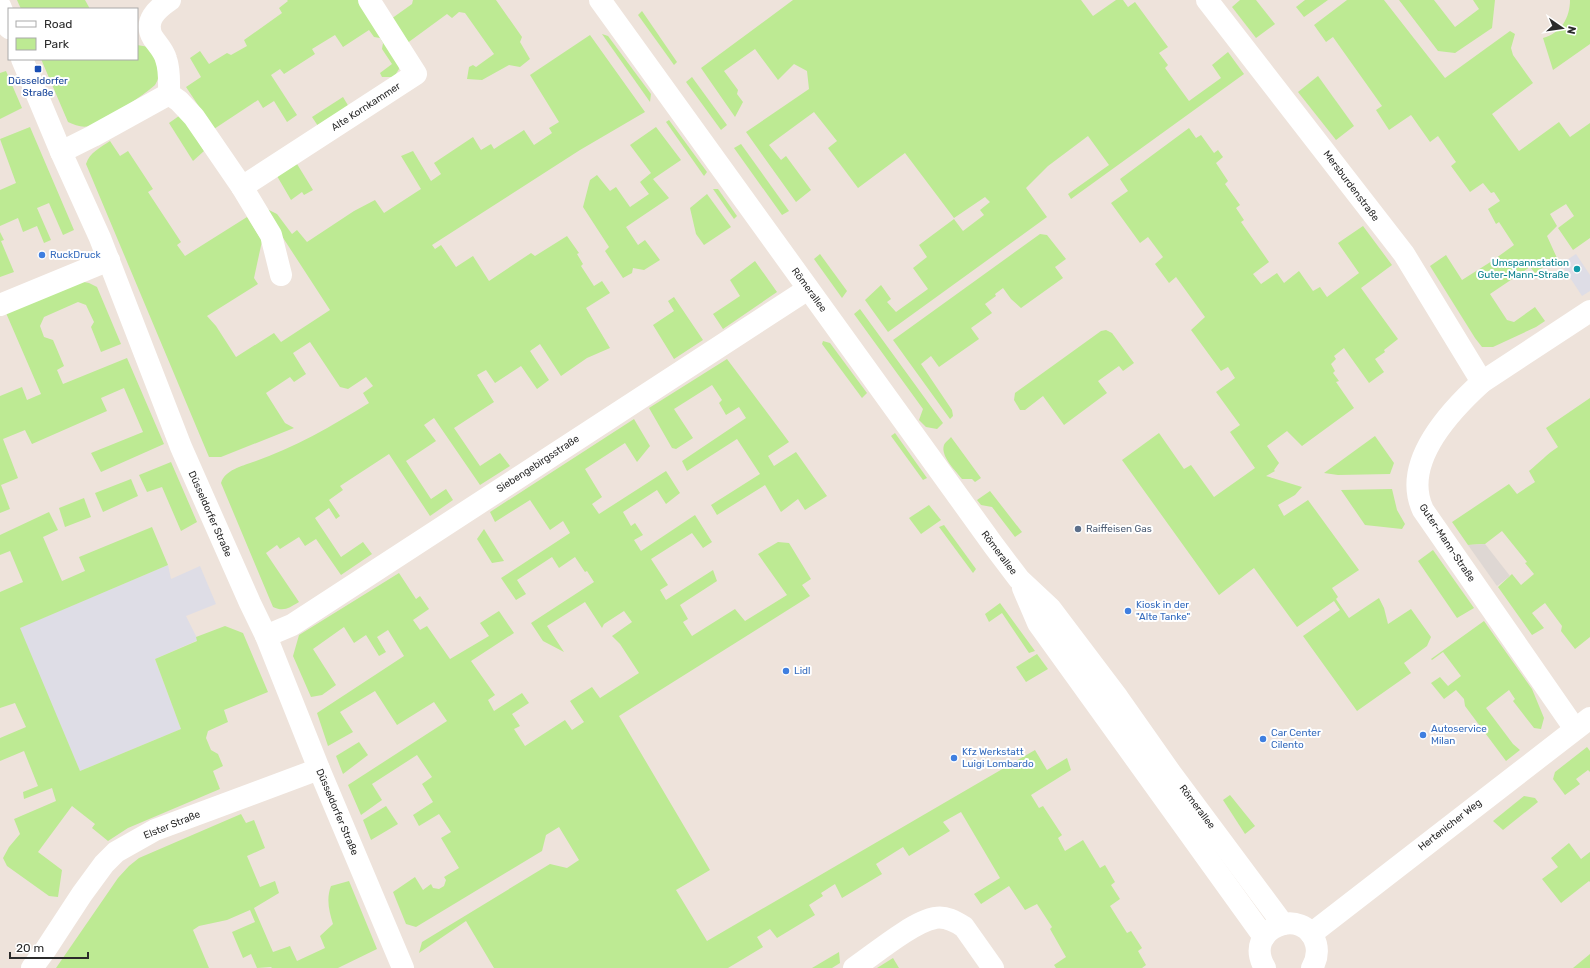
<svg xmlns="http://www.w3.org/2000/svg" width="1590" height="968" font-family="Rubik,sans-serif">
	<style>
		.industrial { fill: #dedde6 }
		.green { fill: #bdea93 }
		.plaza { fill: #ded7d3 }
		.lines { fill: none; stroke-linecap: round; stroke-linejoin: round }
		.street { stroke: #fff; stroke-width: 22 }
		.secondary { stroke: #fff; stroke-width: 22 }
		.transit-dot { fill: #1a4fb4; stroke: #fff; stroke-width: 1.5 }
		.shop-dot { fill: #3f7fe0; stroke: #fff; stroke-width: 1.5 }
		.culture-dot { fill: #0f9aa8; stroke: #fff; stroke-width: 1.5 }
		.service-dot { fill: #5c6f8a; stroke: #fff; stroke-width: 1.5 }
		.labels { text-anchor: middle; dominant-baseline: central; stroke-width: 4; stroke-linejoin: round; paint-order: stroke }
		.transit-label { font-size: 10px; fill: #164399; stroke: #fff }
		.street-label { font-size: 10px; fill: #2b2b2b; stroke: #fff }
		.shop-label { font-size: 10px; fill: #366cbe; stroke: #fff; text-anchor: start }
		.culture-label { font-size: 10px; fill: #0d838f; stroke: #fff; text-anchor: end }
		.service-label { font-size: 10px; fill: #4e5e75; stroke: #fff; text-anchor: start }
	</style>
	<rect width="100%" height="100%" fill="#eee3db"/>
	<g class="industrial">
		<path d="M1576 254 1590 275V291L1582 296 1561 264Z"/>
		<path d="M168 565 171 579 200 566 216 604 186 616 198 640 155 659 181 729 80 771 19 628Z"/>
	</g>
	<g class="green">
		<path d="M17 0H85L90 9H21Z"/>
		<path d="M287 0H358L398 58 399 69 394 77H382L380 73 392 64 382 49 383 43 380 38 374 37 369 30 343 47 335 35 312 49 315 54 284 74 280 69 271 75 297 115 287 122 274 101 263 108 258 100 214 129 186 87 201 77 190 58 200 51 209 64 227 53 231 55 247 46 244 40 282 13 279 8 288 1Z"/>
		<path d="M413 0H496L522 37 520 42 530 59 520 67 509 65 482 80 467 79 469 67 473 65 476 67 494 54 465 13 459 12 452 18 447 14 406 44 391 19 412 4Z"/>
		<path d="M793 0H1081L1093 16 1116 0H1123L1128 7 1135 2 1168 47 1159 53 1168 65 1165 68 1189 101 1221 78 1212 65 1228 52 1244 74 1071 199 1068 194 1109 165 1088 136 1048 166 1026 188 1047 217 888 332 865 300 881 285 891 299 887 302 896 312 928 289 913 268 927 257 919 245 954 219 963 231 984 215 980 210 990 202 985 197 954 218 905 153 858 188 828 148 837 141 814 112 769 145 781 160 786 156 811 190 796 202 746 132 809 89 807 71 794 64 778 80 755 49 724 71 738 90 737 94 743 102 735 117 701 68Z"/>
		<path d="M1240 0H1256L1275 24 1256 38 1232 7Z"/>
		<path d="M1305 0H1328L1304 17 1296 7Z"/>
		<path d="M1347 0H1384L1445 78 1510 31 1515 34 1511 48 1513 55 1533 83 1492 114 1519 151 1559 122 1570 137 1590 123V238L1573 250 1558 228 1574 216 1566 204 1550 214 1557 226 1547 236 1557 258 1535 273 1530 267 1490 294 1507 320 1514 322 1535 307 1545 321 1536 327 1493 347H1482L1475 338 1430 266 1446 255 1462 280 1492 261 1514 245 1499 222 1496 224 1488 209 1500 201 1494 192 1491 193 1483 183 1470 192 1451 166 1456 162 1438 136 1430 142 1411 115 1389 130 1376 110 1382 106 1333 37 1326 42 1314 25Z"/>
		<path d="M1399 0H1434L1455 27 1479 9 1473 0H1495L1492 28 1455 53 1438 51Z"/>
		<path d="M1570 0H1590V44L1553 70 1543 38C1561 33 1570 18 1570 0Z"/>
		<path d="M642 11 677 62 674 65 638 15Z"/>
		<path d="M602 34 608 36 651 94 650 102Z"/>
		<path d="M590 35 645 112 580 150 432 245 435 249 441 245 456 267 473 256 489 281 531 253 535 256 567 236 579 253 577 254 583 264 581 266 594 286 602 281 610 293 586 308 610 348 587 358 561 376 540 344 530 351 549 380 537 389 521 366 495 383 486 370 477 375 494 402 454 428 480 466 500 453 510 466 480 485 434 418 424 425 436 441 406 461 431 499 446 489 453 500 430 516 389 454 340 486 343 490 329 500 340 516 336 519 329 508 315 518 341 557 363 542 372 554 341 575 316 539 305 546 299 537 280 549 277 545 266 553 299 602C289 608 284 612 273 607L221 483C225 470 242 466 253 462 294 448 332 426 369 403L363 393 373 386 366 377 348 389 340 387 310 342 293 353 306 374 294 382 290 377 266 393 285 423 294 428 221 457H209L86 164C90 152 100 148 110 141L120 156 128 151 153 189 148 192 181 242 177 245 185 256 247 217 262 241 254 278 258 284 207 316 216 326 236 357 274 333 281 342 330 310 263 207 277 214 292 234 297 230 307 242 354 211 375 200 384 213 421 189 401 156 413 151 431 181 441 174 434 163 473 137 481 150 491 144 494 149 524 130 534 145 552 133 549 128 559 122 530 75Z"/>
		<path d="M137 45 149 47C156 60 164 71 155 85 144 95 103 123 89 126 82 128 75 125 68 122L41 59H137Z"/>
		<path d="M6 71 22 108 0 119V73Z"/>
		<path d="M1318 76 1354 126 1336 140 1298 92Z"/>
		<path d="M692 77 727 125 721 130 686 82Z"/>
		<path d="M343 97 349 107 318 126 312 117Z"/>
		<path d="M179 116 185 120 204 151 193 161 169 123Z"/>
		<path d="M669 120 707 172 704 176 666 122Z"/>
		<path d="M30 127 74 230 63 235 49 203 37 208 51 240 44 243 37 226 23 232 18 218 0 226V190L16 183 0 139Z"/>
		<path d="M656 127 681 160 653 179 669 198 626 227 638 245 645 240 660 260 644 270 633 268 632 273 623 278 605 251 609 247 583 207 590 180 597 175 610 191 616 187 630 207 649 194 640 182 651 173 630 145Z"/>
		<path d="M1189 128 1196 138 1201 135 1214 153 1218 150 1223 157 1216 163 1228 181 1225 184 1240 205 1236 208 1244 220 1241 222 1269 262 1253 274 1261 284 1277 273 1284 283 1299 271 1313 291 1320 287 1327 297 1359 273 1338 243 1363 226 1392 265 1361 288 1398 339 1384 350 1385 352 1375 359 1384 372 1369 383 1344 348 1334 356 1336 359 1331 364 1335 371 1333 373 1339 381 1336 382 1354 408 1302 446 1287 431 1267 446 1279 463 1274 470 1275 471 1266 476 1302 487 1295 495 1278 505 1284 516 1308 500 1359 570 1332 588 1338 597 1336 599 1349 618 1379 598 1384 608 1388 624 1411 609 1431 637 1427 646 1404 663 1411 673 1357 711 1303 636 1340 610 1334 601 1297 627 1254 568 1219 595 1122 460 1159 433 1184 469 1191 465 1214 497 1255 468 1230 432 1240 425 1216 392 1235 378 1228 367 1221 371 1191 330 1205 317 1176 277 1169 283 1155 264 1163 257 1148 237 1140 243 1111 203 1128 191 1120 179Z"/>
		<path d="M741 144 789 211 782 215 734 148Z"/>
		<path d="M297 164 313 190 304 195 302 192 291 200 277 176Z"/>
		<path d="M713 189H718L737 216 734 219Z"/>
		<path d="M707 194 731 227 704 245 696 234 690 208Z"/>
		<path d="M0 232 4 240 1 241 14 272 0 277Z"/>
		<path d="M1040 234 1047 235 1066 259 1055 267 1063 278 1021 308 1011 299 1003 288 995 294 996 296 985 304 992 313 971 328 979 339 939 367 931 356 921 364 952 410 953 416 950 419 893 340Z"/>
		<path d="M820 254 847 291 842 298 814 259Z"/>
		<path d="M755 261 777 292 723 329 713 314 740 296 730 280Z"/>
		<path d="M79 281 89 283 97 287 121 344 101 352 91 327 94 322 86 305 78 302 44 317 40 326 44 337 53 340 64 366 57 370 63 384 127 358 164 444 101 472 91 453 143 432 124 388 101 398 107 411 32 444 25 430 3 439 18 478 1 485 10 509 0 513V396L22 387 27 400 41 394 6 313Z"/>
		<path d="M674 297 703 340 674 359 653 325 674 311 668 301Z"/>
		<path d="M860 309 943 423 937 429 926 427 919 420 923 409 854 314Z"/>
		<path d="M1106 330 1112 333 1134 363 1123 371 1119 366 1098 381 1107 393 1064 425 1043 396 1025 410H1020L1014 400 1015 393 1101 331Z"/>
		<path d="M823 341 830 343 867 393 862 398 822 344Z"/>
		<path d="M727 359 789 442 768 456 774 466 796 452 827 496 805 510 798 499 781 512 765 485 717 515 711 505 760 474 737 439 687 471 682 461 746 418 739 407 726 415 719 403 722 400 712 385 674 409 693 438 676 449 672 448 649 408Z"/>
		<path d="M1590 398V637L1575 649 1561 631 1562 626 1545 603 1532 613 1544 628 1532 635 1498 587 1512 574 1521 585 1534 574 1525 563 1527 562 1502 531 1485 544 1468 545 1452 522 1509 484 1517 494 1535 482 1529 471C1539 463 1547 454 1558 447L1546 428Z"/>
		<path d="M634 419 650 446 637 462 625 443 585 469 602 497 592 504 599 514 666 471 680 493 666 504 657 490 623 512 631 526 635 523 643 535 634 540 641 551 695 515 712 542 703 548 692 533 651 559 668 585 660 590 666 600 713 570 717 581 680 605 688 619 683 622 692 636 735 609 745 621 787 595 758 554 778 542 789 543 811 579 802 585 810 596 619 716 710 870 676 890 707 941 1035 750 1047 770 1067 758 1071 770 1031 795 1039 808 1043 806 1062 835 1058 838 1065 851 1083 840 1100 868 1105 865 1115 882 1111 885 1120 899 1110 906 1127 933 1131 931 1142 948 1138 951 1146 965 1142 968H1056L1054 965 1066 957 1050 929 1052 927 1037 904 1025 910 1009 886 981 904 974 894 1000 878 961 812 943 822 950 831 909 856 903 847 876 864 882 874 842 898 835 884 821 893 823 896 809 905 815 915 777 938 770 929 757 937 763 947 728 968H494L466 921 419 953 422 942 550 864 567 868 579 860 559 827 546 835 542 851 416 927 406 924 393 892 415 877 423 890 431 884 433 888 439 889 444 886 446 880 444 877 459 868 441 838 451 832 439 814 419 826 413 815 433 802 422 784 432 777 417 755 372 784 382 800 361 815 348 785 447 721 434 702 397 725 375 691 340 712 353 732 328 746 317 713 404 656 388 630 377 637 386 652 379 656 366 635 354 643 344 627 313 649 336 685 322 695 311 697 293 656 299 635 399 573 416 599 420 596 429 609 413 620 420 630 427 626 450 659 489 636 480 623 499 611 514 633 471 661 495 695 488 700 494 711 522 693 529 703 512 714 520 726 514 729 525 746 565 720 572 730 584 722 570 701 592 687 600 698 639 673 620 644 612 636 632 622 624 611 604 624 602 628 585 602 547 626 564 652 543 641 531 623 594 582 587 571 585 572 575 557 559 568 552 557 517 580 526 594 516 600 501 578 570 533 563 521 550 530 530 500 495 522 490 512Z"/>
		<path d="M895 433 927 478 923 480 891 436Z"/>
		<path d="M1375 436 1394 463 1390 474 1338 475 1324 473Z"/>
		<path d="M951 437 981 478 975 482 972 479H962C956 471 940 456 944 445 945 442 949 440 951 437Z"/>
		<path d="M171 462 197 522 181 531 162 487 147 492 139 475Z"/>
		<path d="M131 479 138 496 103 512 95 493Z"/>
		<path d="M1392 489 1397 510 1405 524 1402 529 1365 525 1341 490Z"/>
		<path d="M990 491 1022 532 1015 537 992 507 981 505 977 500Z"/>
		<path d="M84 498 91 517 65 527 59 508Z"/>
		<path d="M929 505 941 520 921 534 909 518Z"/>
		<path d="M49 512 58 530 43 537 62 581 85 571 79 557 152 527 168 565 20 628 80 771 181 729 155 659 197 641 196 637 225 626 243 633 268 692 224 710 228 722 208 731 206 738 211 750 218 754 223 766 213 771 220 789 128 828 108 841 92 828 95 824 72 806 38 852 62 870 58 897 49 896 7 866 3 858 9 847 20 834 14 819 56 801 52 788 24 799 23 792 38 786 24 751 0 761V738L26 727 15 703 0 708V592L23 582 10 551 0 555V535Z"/>
		<path d="M944 525 976 569 973 573 939 527Z"/>
		<path d="M484 529 504 561 492 563 477 539Z"/>
		<path d="M1433 550 1474 608 1457 618 1418 561Z"/>
		<path d="M1000 603 1035 651 1029 653 1002 613 989 622 985 614Z"/>
		<path d="M1484 621 1532 689 1544 718 1541 729 1534 728 1513 701 1515 699 1509 690 1486 708 1513 744 1520 750 1506 761 1465 706 1464 699 1456 690 1444 699 1431 683 1440 677 1448 686 1461 676 1443 652 1432 660 1431 659Z"/>
		<path d="M1037 654 1048 669 1026 682 1016 667Z"/>
		<path d="M359 742 368 755 343 774 336 756Z"/>
		<path d="M1587 747 1590 751V772L1588 770 1576 779 1580 784 1565 795 1553 779 1555 772Z"/>
		<path d="M1230 795 1255 826 1245 834 1223 800Z"/>
		<path d="M1524 796 1535 798 1538 802 1503 830 1493 821Z"/>
		<path d="M386 806 398 824 371 840 363 820Z"/>
		<path d="M241 814 246 823 254 820 265 848 247 856 260 887 275 881 279 893 254 908 273 952 290 946 297 961 325 948 320 936 333 924C329 911 326 899 331 886L349 881 377 949 338 968H272L271 967 257 968 251 954 243 958 232 932 255 922 250 910 227 920 199 926 193 930 209 968H56L118 878 129 866 139 858Z"/>
		<path d="M1569 843 1581 859 1590 852V882L1589 881 1561 903 1542 879 1558 867 1551 858Z"/>
		<path d="M839 952 840 963 832 968H812Z"/>
		<path d="M1590 954V968H1573Z"/>
		<path d="M893 958 899 968H877Z"/>
	</g>
	<path class="plaza" d="M1485 544 1510 576 1497 586 1468 545Z"/>
	<g class="lines">
		<g class="street">
			<path d="M1207 0 1404 254 1482 382"/>
			<path d="M0 6 9 28"/>
			<path d="M22 59 61 152 100 238 181 447 250 603 266 636 319 769 403 968"/>
			<path d="M169 94 179 101 194 117 242 187 416 74 369 0"/>
			<path d="M169 94C169 82 170 70 166 59 164 51 158 45 153 38 143 21 157 9 170 0"/>
			<path d="M61 152 93 136 169 94"/>
			<path d="M242 187 271 235 281 275"/>
			<path d="M0 305 109 260"/>
			<path d="M266 636 292 625 808 289"/>
			<path d="M1575 729 1423 510C1401 463 1450 411 1482 382L1590 311"/>
			<path d="M1311 934 1590 718"/>
			<path d="M32 968 46 949 82 894 104 864 116 852 155 830 319 769"/>
			<path d="M854 968C873 955 914 921 935 918 946 916 955 921 964 927L993 968"/>
		</g>
		<g class="secondary">
			<path d="M600 0 994 546 1019 579 1050 608 1118 698 1170 772 1283 924"/>
			<path d="M1023 588 1038 623 1264 937"/>
			<path d="M1265 968C1241 928 1305 904 1316 944 1318 952 1316 961 1312 968"/>
		</g>
	</g>
	<rect class="transit-dot" x="34" y="65" width="8" height="8" rx="2"/>
	<g class="shop-dot">
		<circle cx="42" cy="255" r="4"/>
		<circle cx="1128" cy="611" r="4"/>
		<circle cx="786" cy="671" r="4"/>
		<circle cx="1423" cy="735" r="4"/>
		<circle cx="1263" cy="739" r="4"/>
		<circle cx="954" cy="758" r="4"/>
	</g>
	<circle class="culture-dot" cx="1577" cy="269" r="4"/>
	<circle class="service-dot" cx="1078" cy="529" r="4"/>
	<g class="labels">
		<g class="transit-label">
			<text x="38" y="81">Düsseldorfer<tspan x="38" dy="12">Straße</tspan></text>
		</g>
		<g class="street-label">
			<text transform="translate(366 107) rotate(-33)">Alte Kornkammer</text>
			<text transform="translate(1351 186) rotate(53)">Mersburdenstraße</text>
			<text transform="translate(809 290) rotate(54)">Römerallee</text>
			<text transform="translate(538 464) rotate(-33)">Siebengebirgsstraße</text>
			<text transform="translate(210 514) rotate(66)">Düsseldorfer Straße</text>
			<text transform="translate(1447 543) rotate(56)">Guter-Mann-Straße</text>
			<text transform="translate(999 553) rotate(53)">Römerallee</text>
			<text transform="translate(1197 807) rotate(53)">Römerallee</text>
			<text transform="translate(337 812) rotate(67)">Düsseldorfer Straße</text>
			<text transform="translate(172 825) rotate(-22)">Elster Straße</text>
			<text transform="translate(1450 825) rotate(-38)">Hertenicher Weg</text>
		</g>
		<g class="shop-label">
			<text x="50" y="255">RuckDruck</text>
			<text x="1136" y="605">Kiosk in der<tspan x="1136" dy="12">"Alte Tanke"</tspan></text>
			<text x="794" y="671">Lidl</text>
			<text x="1431" y="729">Autoservice<tspan x="1431" dy="12">Milan</tspan></text>
			<text x="1271" y="733">Car Center<tspan x="1271" dy="12">Cilento</tspan></text>
			<text x="962" y="752">Kfz Werkstatt<tspan x="962" dy="12">Luigi Lombardo</tspan></text>
		</g>
		<g class="culture-label">
			<text x="1569" y="263">Umspannstation<tspan x="1569" dy="12">Guter-Mann-Straße</tspan></text>
		</g>
		<g class="service-label">
			<text x="1086" y="529">Raiffeisen Gas</text>
		</g>
	</g>
	<rect x="8" y="8" width="130" height="52" fill="#ffffff" stroke="#aaaaaa"/>
	<rect x="16" y="21" width="20" height="6" fill="#ffffff" stroke="#aaaaaa"/>
	<text x="44" y="28" font-size="12" fill="#2b2b2b">Road</text>
	<rect x="16" y="38" width="20" height="12" fill="#bdea93" stroke="#aaaaaa"/>
	<text x="44" y="48" font-size="12" fill="#2b2b2b">Park</text>
	<g transform="translate(1562 28) rotate(103)" stroke="#ffffff" stroke-width="3" paint-order="stroke">
	<path d="M0-3L7 15L0 10L-7 15Z" fill="#2b2b2b"/>
	<text y="-6" font-size="11" font-weight="bold" text-anchor="middle" fill="#2b2b2b">N</text>
	</g>
	<path d="M10 952v6h78v-6" fill="none" stroke="#2b2b2b" stroke-width="2"/>
	<text x="16" y="952" font-size="12" fill="#2b2b2b" stroke="#ffffff" stroke-width="3" paint-order="stroke">20 m</text>
</svg>
